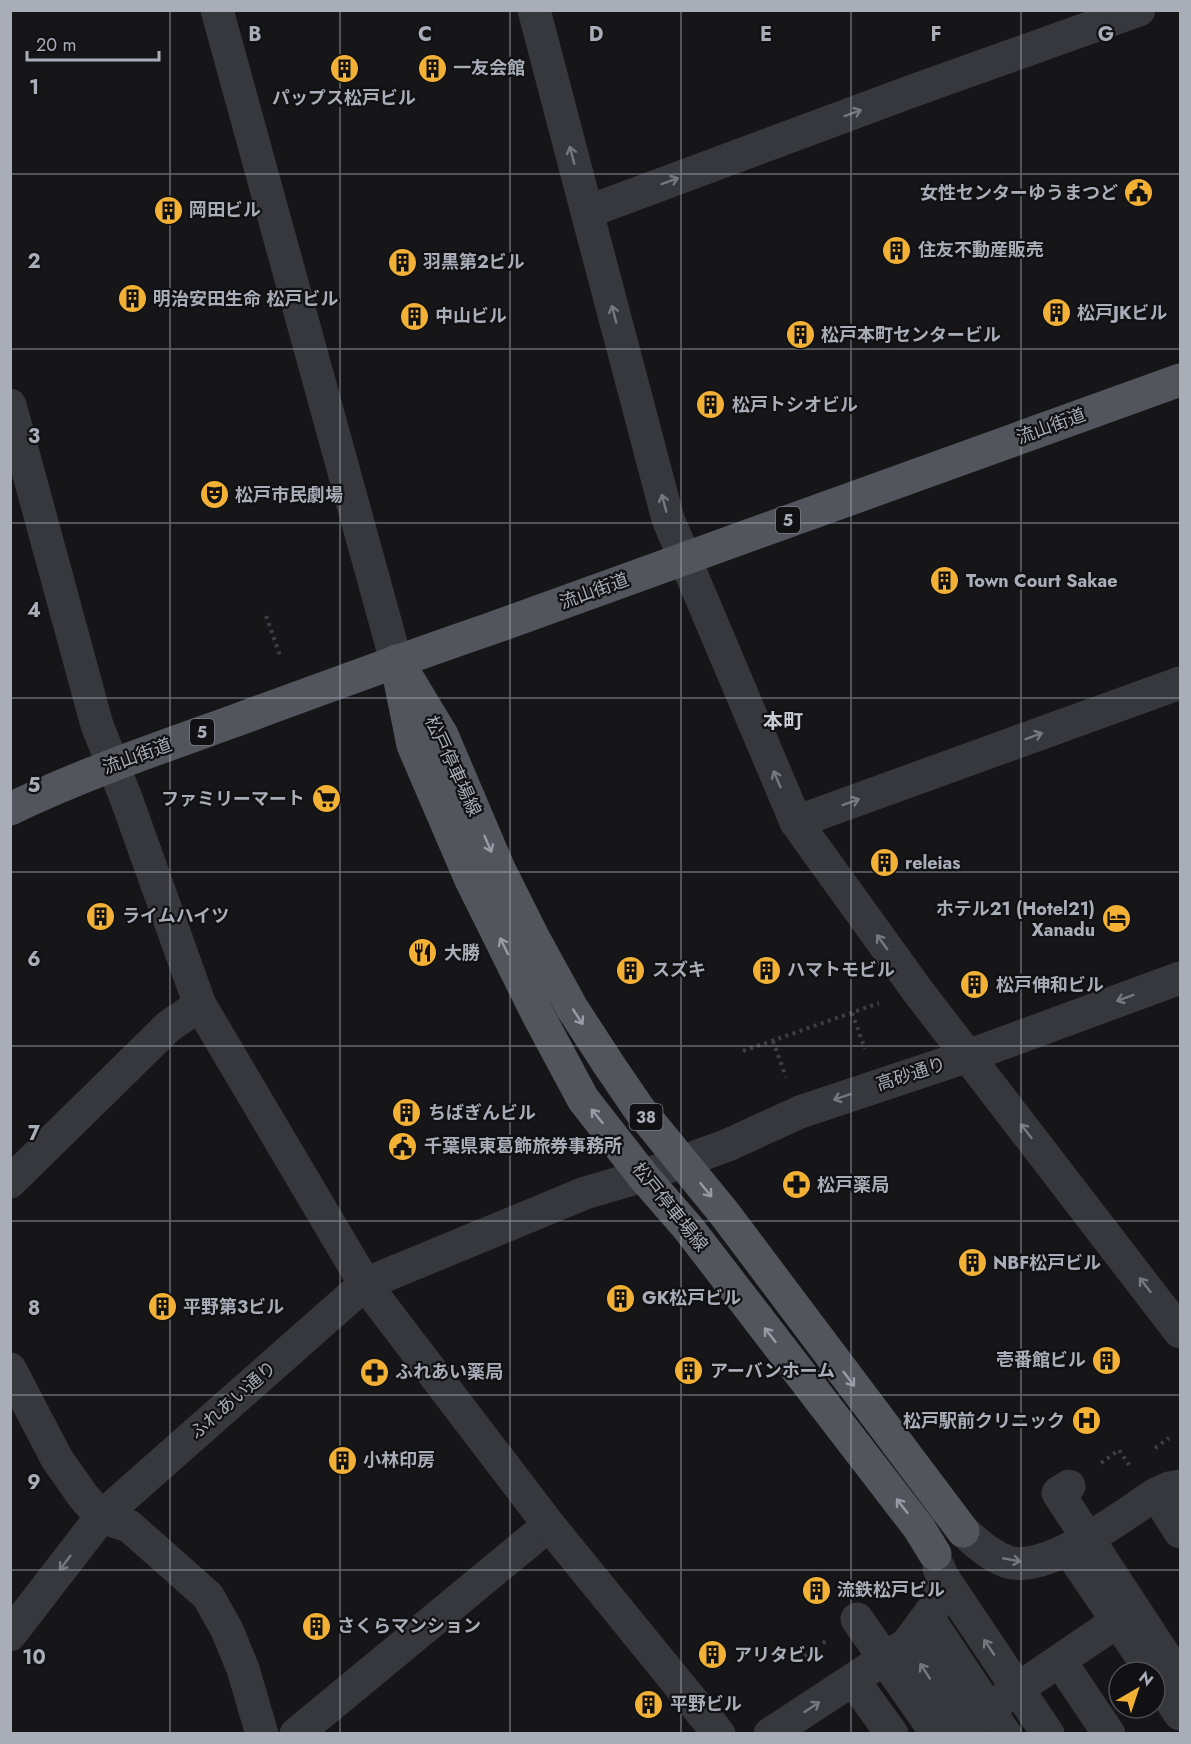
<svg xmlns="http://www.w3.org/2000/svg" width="1191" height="1744" font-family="Jost,'Noto Sans JP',sans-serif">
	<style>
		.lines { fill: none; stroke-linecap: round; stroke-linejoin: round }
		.path { stroke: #3d3f44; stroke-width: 4; stroke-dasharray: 3 4.5; stroke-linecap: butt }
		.minor { stroke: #37383d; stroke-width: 33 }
		.major { stroke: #53555c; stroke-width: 33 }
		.minor-bridge { stroke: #37383d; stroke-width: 33 }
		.oneway { stroke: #757881 }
		.oneway2 { stroke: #979ba6 }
		.grid { fill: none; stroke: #a8adb8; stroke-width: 1.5; stroke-opacity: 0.55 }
		.labels { text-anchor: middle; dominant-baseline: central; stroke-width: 4.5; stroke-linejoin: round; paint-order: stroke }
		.shield { fill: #111113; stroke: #7b7e86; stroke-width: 1.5 }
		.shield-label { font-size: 16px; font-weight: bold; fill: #a8adb8 }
		.poi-label { font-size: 18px; font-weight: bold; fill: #a8adb8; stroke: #111113; text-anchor: start }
		.street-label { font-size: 18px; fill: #a8adb8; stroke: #111113 }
		.neighbourhood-label { font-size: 20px; font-weight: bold; fill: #c9ccd4; stroke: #111113 }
		.grid-label { font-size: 20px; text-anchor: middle; font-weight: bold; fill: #a8adb8; stroke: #111113; stroke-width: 4.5; stroke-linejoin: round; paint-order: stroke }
	</style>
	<rect width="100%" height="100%" fill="#161618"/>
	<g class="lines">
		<g class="path">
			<path d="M266 616 281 658"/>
			<path d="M852 1013 865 1049"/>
			<path d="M773 1041 786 1077"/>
			<path d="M743 1051 879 1003"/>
			<path d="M1155 1448 1169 1438"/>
			<path d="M1101 1463 1119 1450 1129 1465"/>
			<path d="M806 1662 803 1657 826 1641"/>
		</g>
		<g class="minor">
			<path d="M217 10 396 661"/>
			<path d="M534 10 587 212"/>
			<path d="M1139 10 915 90 587 212 668 519 796 822 917 990 1180 1332"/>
			<path d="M10 405 97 725 126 798 200 1005 365 1284 101 1517 10 1635"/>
			<path d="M796 822 1180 683"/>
			<path d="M10 1182 169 1026 200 1005"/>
			<path d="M10 1369 57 1459 83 1496 101 1517 129 1526 208 1596 227 1630 243 1669 262 1734"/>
			<path d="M1156 1494 1180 1532"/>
			<path d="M963 1531C977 1543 990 1556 1008 1562 1048 1574 1123 1515 1156 1494L1169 1488 1180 1486"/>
			<path d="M1069 1550 1152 1672"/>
			<path d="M939 1568 942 1576 1048 1734"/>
			<path d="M928 1618 1005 1734"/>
			<path d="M907 1644 966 1734"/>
			<path d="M1060 1661 1109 1734"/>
			<path d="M1155 1677 1180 1714"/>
			<path d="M853 1680 892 1734"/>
			<path d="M296 1734 549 1525"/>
			<path d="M719 1734 549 1525 365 1284 585 1193 643 1176 728 1145 800 1112 968 1056 1180 978"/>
			<path d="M770 1734 907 1644 936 1605 942 1589V1576"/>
		</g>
		<g class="major">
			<path d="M396 661 413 745 471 880 538 1015 583 1099 643 1176 689 1229 919 1528 935 1554"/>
			<path d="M407 677 442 735 499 869 533 937 572 1008 609 1065 639 1109 724 1213 963 1531"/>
			<path d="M10 809C83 774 159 748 234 721 318 690 402 659 487 630L1180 380"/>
		</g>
		<g class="minor-bridge">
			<path d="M1069 1486 1058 1493 1180 1679"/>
			<path d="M857 1619 937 1734"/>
			<path d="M951 1734 1134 1610"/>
		</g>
	</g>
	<defs><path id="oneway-shaft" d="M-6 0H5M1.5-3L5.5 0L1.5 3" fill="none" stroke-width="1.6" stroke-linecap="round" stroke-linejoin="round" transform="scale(1.5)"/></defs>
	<g class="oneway">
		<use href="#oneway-shaft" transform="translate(853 113) rotate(-20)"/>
		<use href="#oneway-shaft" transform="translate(572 155) rotate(-105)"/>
		<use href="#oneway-shaft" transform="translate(670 181) rotate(-20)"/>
		<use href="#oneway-shaft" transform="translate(614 314) rotate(-105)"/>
		<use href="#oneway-shaft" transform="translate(664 503) rotate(-105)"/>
		<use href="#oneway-shaft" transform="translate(1034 736) rotate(-20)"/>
		<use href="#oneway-shaft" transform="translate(777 779) rotate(-113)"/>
		<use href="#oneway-shaft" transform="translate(851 802) rotate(-20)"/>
		<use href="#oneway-shaft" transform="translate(882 942) rotate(-126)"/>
		<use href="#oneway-shaft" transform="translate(1125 998) rotate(160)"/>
		<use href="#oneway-shaft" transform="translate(842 1097) rotate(161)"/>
		<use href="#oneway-shaft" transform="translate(1026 1131) rotate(-128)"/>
		<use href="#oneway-shaft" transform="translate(1145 1285) rotate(-128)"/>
		<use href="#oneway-shaft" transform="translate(1012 1560) rotate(10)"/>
		<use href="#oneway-shaft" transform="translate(65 1563) rotate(127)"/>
		<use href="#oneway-shaft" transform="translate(989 1647) rotate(-124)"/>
		<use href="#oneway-shaft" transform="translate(925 1671) rotate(-123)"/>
		<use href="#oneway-shaft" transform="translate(812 1707) rotate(-33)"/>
	</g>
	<g class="oneway2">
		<use href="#oneway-shaft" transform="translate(488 844) rotate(67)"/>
		<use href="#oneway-shaft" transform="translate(504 946) rotate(-116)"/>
		<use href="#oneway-shaft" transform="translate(578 1017) rotate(57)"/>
		<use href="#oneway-shaft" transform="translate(597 1116) rotate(-129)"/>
		<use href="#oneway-shaft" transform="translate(706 1190) rotate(51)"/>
		<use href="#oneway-shaft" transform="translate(770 1335) rotate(-128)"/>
		<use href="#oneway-shaft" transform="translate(849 1379) rotate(53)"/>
		<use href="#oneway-shaft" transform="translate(902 1506) rotate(-128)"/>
	</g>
	<path class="grid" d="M170 10V1734M340 10V1734M510 10V1734M681 10V1734M851 10V1734M1021 10V1734M10 174H1180M10 349H1180M10 523H1180M10 698H1180M10 872H1180M10 1046H1180M10 1221H1180M10 1395H1180M10 1570H1180"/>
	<defs>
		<symbol id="building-disc" viewBox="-11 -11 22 22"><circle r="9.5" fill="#f2b134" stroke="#111113"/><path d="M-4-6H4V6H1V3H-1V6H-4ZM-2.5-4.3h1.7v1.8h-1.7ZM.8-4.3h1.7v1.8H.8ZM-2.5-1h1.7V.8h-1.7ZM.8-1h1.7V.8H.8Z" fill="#111"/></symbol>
		<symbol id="civic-disc" viewBox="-11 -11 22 22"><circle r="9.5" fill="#f2b134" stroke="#111113"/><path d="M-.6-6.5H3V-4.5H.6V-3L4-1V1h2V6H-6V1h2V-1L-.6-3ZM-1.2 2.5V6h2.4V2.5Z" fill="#111"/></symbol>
		<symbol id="theatre-disc" viewBox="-11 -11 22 22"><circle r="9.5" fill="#f2b134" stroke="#111113"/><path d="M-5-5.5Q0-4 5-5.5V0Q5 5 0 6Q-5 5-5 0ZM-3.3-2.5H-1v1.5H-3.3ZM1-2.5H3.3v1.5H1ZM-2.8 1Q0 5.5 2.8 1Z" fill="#111"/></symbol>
		<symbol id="supermarket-disc" viewBox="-11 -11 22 22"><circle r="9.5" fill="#f2b134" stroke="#111113"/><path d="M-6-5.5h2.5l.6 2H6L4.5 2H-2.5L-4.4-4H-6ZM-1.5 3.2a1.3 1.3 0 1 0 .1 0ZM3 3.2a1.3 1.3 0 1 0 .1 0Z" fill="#111"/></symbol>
		<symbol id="hotel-disc" viewBox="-11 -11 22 22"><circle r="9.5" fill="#f2b134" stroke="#111113"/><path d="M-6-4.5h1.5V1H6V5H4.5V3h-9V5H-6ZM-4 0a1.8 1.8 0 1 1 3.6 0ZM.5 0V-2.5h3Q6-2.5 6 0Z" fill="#111"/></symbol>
		<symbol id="restaurant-disc" viewBox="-11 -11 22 22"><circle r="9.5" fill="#f2b134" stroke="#111113"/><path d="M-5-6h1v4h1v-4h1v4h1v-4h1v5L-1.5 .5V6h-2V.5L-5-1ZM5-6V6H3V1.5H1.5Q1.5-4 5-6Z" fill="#111"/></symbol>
		<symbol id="pharmacy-disc" viewBox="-11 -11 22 22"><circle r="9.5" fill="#f2b134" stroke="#111113"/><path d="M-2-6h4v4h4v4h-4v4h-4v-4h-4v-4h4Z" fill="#111"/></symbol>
		<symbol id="hospital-disc" viewBox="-11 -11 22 22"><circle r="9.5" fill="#f2b134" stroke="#111113"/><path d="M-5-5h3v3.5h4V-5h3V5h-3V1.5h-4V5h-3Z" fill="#111"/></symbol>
	</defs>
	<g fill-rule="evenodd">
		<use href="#building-disc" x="416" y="52" width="33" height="33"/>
		<use href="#building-disc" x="328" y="52" width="33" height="33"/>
		<use href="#civic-disc" x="1122" y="176" width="33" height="33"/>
		<use href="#building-disc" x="152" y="194" width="33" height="33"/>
		<use href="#building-disc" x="880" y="234" width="33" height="33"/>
		<use href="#building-disc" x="386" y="246" width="33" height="33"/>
		<use href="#building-disc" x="116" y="282" width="33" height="33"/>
		<use href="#building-disc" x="1040" y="296" width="33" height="33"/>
		<use href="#building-disc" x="398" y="300" width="33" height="33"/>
		<use href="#building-disc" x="784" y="318" width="33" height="33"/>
		<use href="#building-disc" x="694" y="388" width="33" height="33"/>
		<use href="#theatre-disc" x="198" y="478" width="33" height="33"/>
		<use href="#building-disc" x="928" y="564" width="33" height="33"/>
		<use href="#supermarket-disc" x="310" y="782" width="33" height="33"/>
		<use href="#building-disc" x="868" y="846" width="33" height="33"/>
		<use href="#building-disc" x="84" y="900" width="33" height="33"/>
		<use href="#hotel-disc" x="1100" y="902" width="33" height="33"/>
		<use href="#restaurant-disc" x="406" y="936" width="33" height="33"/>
		<use href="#building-disc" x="614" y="954" width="33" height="33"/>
		<use href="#building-disc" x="750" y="954" width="33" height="33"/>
		<use href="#building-disc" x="958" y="968" width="33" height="33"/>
		<use href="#building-disc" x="390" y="1096" width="33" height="33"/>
		<use href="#civic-disc" x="386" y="1130" width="33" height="33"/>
		<use href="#pharmacy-disc" x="780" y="1168" width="33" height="33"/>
		<use href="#building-disc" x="956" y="1246" width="33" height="33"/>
		<use href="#building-disc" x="604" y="1282" width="33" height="33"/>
		<use href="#building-disc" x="146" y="1290" width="33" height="33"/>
		<use href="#building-disc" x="1090" y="1344" width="33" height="33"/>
		<use href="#building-disc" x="672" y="1354" width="33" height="33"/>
		<use href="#pharmacy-disc" x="358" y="1356" width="33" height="33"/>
		<use href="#hospital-disc" x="1070" y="1404" width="33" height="33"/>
		<use href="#building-disc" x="326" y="1444" width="33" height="33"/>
		<use href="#building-disc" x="800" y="1574" width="33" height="33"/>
		<use href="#building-disc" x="300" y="1610" width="33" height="33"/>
		<use href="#building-disc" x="696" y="1638" width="33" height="33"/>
		<use href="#building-disc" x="632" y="1688" width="33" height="33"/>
	</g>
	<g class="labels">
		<g class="shield">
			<rect x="776" y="507" width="24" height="26" rx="4.5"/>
			<rect x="190" y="719" width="24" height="26" rx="4.5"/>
			<rect x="629.5" y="1104" width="33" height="26" rx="4.5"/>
		</g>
		<g class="shield-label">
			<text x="788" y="520">5</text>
			<text x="202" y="732">5</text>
			<text x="646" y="1117">38</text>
		</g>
		<g class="poi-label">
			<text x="453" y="68">一友会館</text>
			<text x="344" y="98" text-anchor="middle">パップス松戸ビル</text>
			<text x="1118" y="193" text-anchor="end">女性センターゆうまつど</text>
			<text x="189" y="210">岡田ビル</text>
			<text x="918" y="250">住友不動産販売</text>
			<text x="423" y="262">羽黒第2ビル</text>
			<text x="153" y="299">明治安田生命 松戸ビル</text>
			<text x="1077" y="313">松戸JKビル</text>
			<text x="435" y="316">中山ビル</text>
			<text x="821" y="335">松戸本町センタービル</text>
			<text x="732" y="405">松戸トシオビル</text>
			<text x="235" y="495">松戸市民劇場</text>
			<text x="966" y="581">Town Court Sakae</text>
			<text x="305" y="799" text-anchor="end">ファミリーマート</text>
			<text x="905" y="863">releias</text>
			<text x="1095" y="909" text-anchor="end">ホテル21 (Hotel21)<tspan x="1095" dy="21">Xanadu</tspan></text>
			<text x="122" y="916">ライムハイツ</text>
			<text x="444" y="953">大勝</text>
			<text x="652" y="970">スズキ</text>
			<text x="787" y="970">ハマトモビル</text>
			<text x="996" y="985">松戸伸和ビル</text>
			<text x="428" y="1113">ちばぎんビル</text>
			<text x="424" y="1146">千葉県東葛飾旅券事務所</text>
			<text x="817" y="1185">松戸薬局</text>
			<text x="993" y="1263">NBF松戸ビル</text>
			<text x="642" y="1298">GK松戸ビル</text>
			<text x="183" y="1307">平野第3ビル</text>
			<text x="1086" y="1360" text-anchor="end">壱番館ビル</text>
			<text x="710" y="1371">アーバンホーム</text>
			<text x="395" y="1372">ふれあい薬局</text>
			<text x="1065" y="1421" text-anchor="end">松戸駅前クリニック</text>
			<text x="363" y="1460">小林印房</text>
			<text x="837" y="1590">流鉄松戸ビル</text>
			<text x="337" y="1626">さくらマンション</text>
			<text x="734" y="1655">アリタビル</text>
			<text x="670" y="1704">平野ビル</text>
		</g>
		<g class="street-label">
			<text transform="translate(1051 426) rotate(-20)">流山街道</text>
			<text transform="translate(594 591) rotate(-20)">流山街道</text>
			<text transform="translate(137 756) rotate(-20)">流山街道</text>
			<text transform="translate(453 766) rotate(65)">松戸停車場線</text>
			<text transform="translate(911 1074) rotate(-18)">高砂通り</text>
			<text transform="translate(670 1207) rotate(51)">松戸停車場線</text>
			<text transform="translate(233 1400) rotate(-41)">ふれあい通り</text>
		</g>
		<g class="neighbourhood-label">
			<text x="783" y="721">本町</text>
		</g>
	</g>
	<g class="grid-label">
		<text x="255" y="41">B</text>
		<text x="425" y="41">C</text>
		<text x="596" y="41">D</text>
		<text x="766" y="41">E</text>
		<text x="936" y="41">F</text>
		<text x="1106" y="41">G</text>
		<text x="34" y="94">1</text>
		<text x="34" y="268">2</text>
		<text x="34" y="443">3</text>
		<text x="34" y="617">4</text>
		<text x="34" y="792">5</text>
		<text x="34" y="966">6</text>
		<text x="34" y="1140">7</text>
		<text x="34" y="1315">8</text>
		<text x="34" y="1489">9</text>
		<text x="34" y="1664">10</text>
	</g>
	<rect width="1191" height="1744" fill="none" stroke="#a8adb8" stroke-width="24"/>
	<g transform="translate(1137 1690) rotate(39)"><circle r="28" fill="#111113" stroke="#4d4f55" stroke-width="1.5"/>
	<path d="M0-4.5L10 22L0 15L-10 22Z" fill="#f2b134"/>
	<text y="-9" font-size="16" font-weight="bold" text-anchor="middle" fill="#a8adb8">N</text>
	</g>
	<path d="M27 51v9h132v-9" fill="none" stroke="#a8adb8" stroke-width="3"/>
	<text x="36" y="51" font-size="18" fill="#a8adb8" stroke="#111113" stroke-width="4.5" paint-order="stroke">20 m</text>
</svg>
